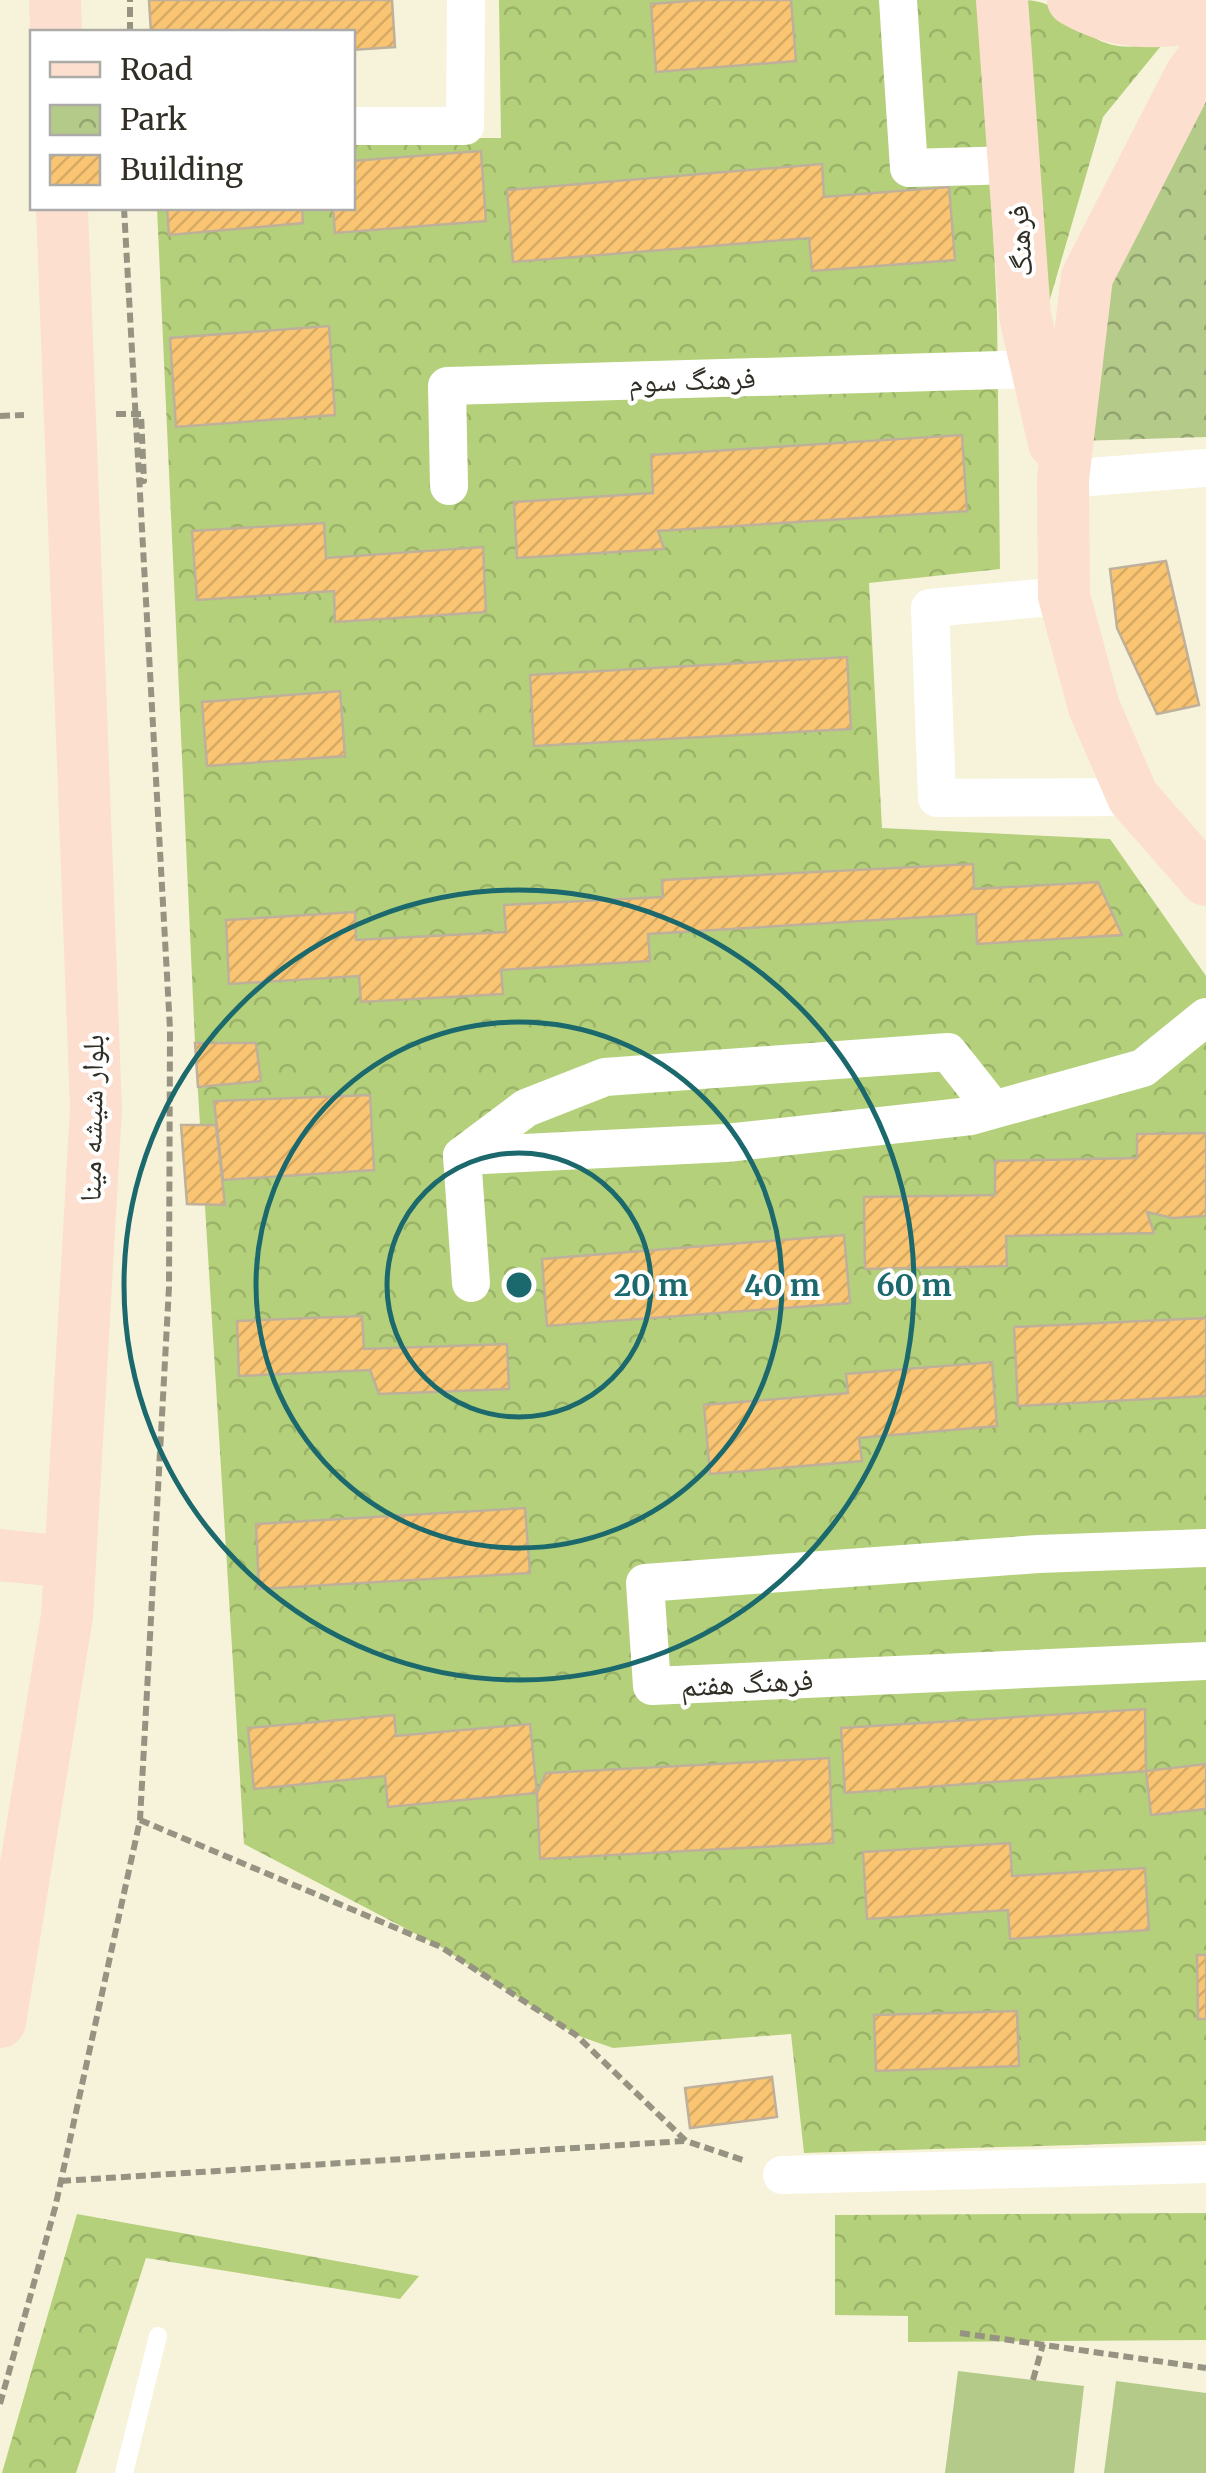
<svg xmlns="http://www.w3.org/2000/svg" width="1206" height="2473" font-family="Merriweather,'Noto Naskh Arabic',serif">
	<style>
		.forest { fill: url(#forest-crowns) }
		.park { fill: url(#park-crowns) }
		.pitch { fill: #b4ca89 }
		.building { fill: url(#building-hatch); stroke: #beb09b; stroke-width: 2.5 }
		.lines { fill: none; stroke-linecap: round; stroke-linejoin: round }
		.path { stroke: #969382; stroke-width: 6; stroke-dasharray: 10 5; stroke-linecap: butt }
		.lane { stroke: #fff; stroke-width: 18 }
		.street { stroke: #fff; stroke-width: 38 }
		.secondary { stroke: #fcdfcf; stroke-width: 52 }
		.ring { fill: none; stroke: #1b686d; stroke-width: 5 }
		.labels { text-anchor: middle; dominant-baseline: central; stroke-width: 8; stroke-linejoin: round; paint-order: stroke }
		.street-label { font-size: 30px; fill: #302e25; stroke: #fff }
		.centre { fill: #1b686d; stroke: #fff; stroke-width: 5 }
		.ring-label { font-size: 30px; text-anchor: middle; font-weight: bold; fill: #1b686d; stroke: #fff; stroke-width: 8; stroke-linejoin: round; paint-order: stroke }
	</style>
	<defs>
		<pattern id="forest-crowns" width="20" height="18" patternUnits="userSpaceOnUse" patternTransform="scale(2.5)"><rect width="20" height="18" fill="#b4d07a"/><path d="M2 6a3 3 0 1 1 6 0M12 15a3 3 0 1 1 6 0" fill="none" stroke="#9bb369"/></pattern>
		<pattern id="park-crowns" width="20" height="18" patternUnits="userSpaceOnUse" patternTransform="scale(2.5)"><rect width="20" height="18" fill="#b4ca89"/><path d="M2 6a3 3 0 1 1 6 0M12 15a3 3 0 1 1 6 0" fill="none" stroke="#93a470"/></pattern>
		<pattern id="building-hatch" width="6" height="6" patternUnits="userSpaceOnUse" patternTransform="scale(2.5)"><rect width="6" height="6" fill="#fac573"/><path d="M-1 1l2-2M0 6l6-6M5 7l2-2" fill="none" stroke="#d7aa63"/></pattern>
	</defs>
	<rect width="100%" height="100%" fill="#f7f3da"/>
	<g class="forest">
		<path d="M499 0H982L997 313 1000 569 869 583 882 828 1110 839 1206 976V2141L804 2153 791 2034 613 2048 576 2035 441 1947 244 1844 195 1043 157 208H352L353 138H501Z"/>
		<path d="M1023 0C1081 0 1077 66 1165 41L1103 117 1041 330Z"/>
		<path d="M1206 2213V2340L908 2342V2316L835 2315V2215Z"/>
		<path d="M77 2214 419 2276 400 2299 146 2258 76 2473H2Z"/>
	</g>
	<path class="park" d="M1206 98V437L1079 441 1109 278Z"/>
	<g class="pitch">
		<path d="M958 2371 1084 2386 1074 2473H945Z"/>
		<path d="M1116 2381 1206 2393V2473H1104Z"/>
	</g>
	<g class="building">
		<path d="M149 0H392L395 47 352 50V32H151Z"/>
		<path d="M702 0H791L796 61 656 72 651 4Z"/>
		<path d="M481 151 486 221 335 233 333 208H352V161Z"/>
		<path d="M822 164 824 197 949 187 955 260 812 271 809 238 513 262 507 190Z"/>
		<path d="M167 208H302L303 223 169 235Z"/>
		<path d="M329 326 335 415 176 427 170 338Z"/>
		<path d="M962 435 967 511 658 531 664 549 517 558 514 502 653 493 651 455Z"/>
		<path d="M324 523 326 558 483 547 486 612 335 622 334 591 197 600 192 531Z"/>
		<path d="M1166 561 1199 705 1157 714 1117 628 1110 569Z"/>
		<path d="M847 657 851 729 534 746 530 675Z"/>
		<path d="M340 691 345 756 207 766 202 702Z"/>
		<path d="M973 864 974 889 1098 882 1122 935 977 944 976 914 648 934 650 961 501 970 503 994 361 1002 359 976 229 984 226 920 355 912 356 940 506 932 504 905 663 897 662 880Z"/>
		<path d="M195 1043H256L261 1081 198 1087Z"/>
		<path d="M370 1095 374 1170 223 1180 214 1101Z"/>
		<path d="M181 1125H216L225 1205 187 1204Z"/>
		<path d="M1206 1133V1216L1172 1218 1147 1212 1154 1233 1006 1236 1007 1266 865 1269 864 1197 995 1195V1161L1137 1158V1134Z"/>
		<path d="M844 1235 850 1303 547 1326 542 1259Z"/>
		<path d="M362 1316 364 1349 507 1344 509 1389 379 1394 370 1370 239 1376 237 1321Z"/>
		<path d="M1206 1318V1396L1018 1406 1014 1327Z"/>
		<path d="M992 1362 997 1426 859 1438 862 1461 710 1474 704 1405 848 1393 846 1374Z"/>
		<path d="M525 1508 530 1573 259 1589 256 1524Z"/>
		<path d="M1145 1709 1146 1771 845 1793 841 1728Z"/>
		<path d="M394 1715 396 1736 530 1724 537 1793 388 1807 385 1776 254 1789 248 1728Z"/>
		<path d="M829 1758 833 1843 540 1859 537 1793 546 1773Z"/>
		<path d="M1206 1764V1809L1151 1815 1146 1771Z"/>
		<path d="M1010 1843 1012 1876 1145 1868 1149 1930 1010 1939 1008 1910 867 1919 863 1852Z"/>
		<path d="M1197 1955H1206V2019H1198Z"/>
		<path d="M1017 2011 1019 2066 876 2071 874 2015Z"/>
		<path d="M772 2077 777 2117 690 2128 685 2088Z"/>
	</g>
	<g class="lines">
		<g class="path">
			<path d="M130 32V0"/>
			<path d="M116 414H141L144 481 137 482"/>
			<path d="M0 416 24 415"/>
			<path d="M140 1820 441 1947 576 2035 686 2141 746 2161"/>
			<path d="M61 2181 684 2141"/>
			<path d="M960 2333 1206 2368"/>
			<path d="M1033 2380 1043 2344"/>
			<path d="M0 2404 55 2208 140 1820 169 1287 170 1029 124 208"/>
		</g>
		<path class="lane" d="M124 2473 158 2336"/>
		<g class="street">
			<path d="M898 0 909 168 1014 165"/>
			<path d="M352 126H465L466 0"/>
			<path d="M1063 479 1206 468"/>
			<path d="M449 486 447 386 1037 369"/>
			<path d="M1064 596 930 608 937 798 1133 797"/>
			<path d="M462 1156 726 1143 971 1116 1143 1068 1206 1017"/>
			<path d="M471 1283 462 1156 526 1108 605 1077 948 1052 993 1109"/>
			<path d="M1206 1548 1038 1554 645 1583 652 1686 1206 1661"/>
			<path d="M782 2175 1206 2164"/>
		</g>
		<g class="secondary">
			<path d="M55 0 56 32"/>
			<path d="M1002 0 1025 316 1054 443"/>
			<path d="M1073 0C1116 25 1160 26 1206 14"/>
			<path d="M1206 54 1190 76 1087 277 1063 479 1064 596 1094 707 1133 797 1206 880"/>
			<path d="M0 1555 70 1562"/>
			<path d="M0 2022 67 1616 96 1109 62 208"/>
		</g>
	</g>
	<g class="ring">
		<circle cx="519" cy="1285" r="132"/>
		<circle cx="519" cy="1285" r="263"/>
		<circle cx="519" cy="1285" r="395"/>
	</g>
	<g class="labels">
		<g class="street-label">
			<text transform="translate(1019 241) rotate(-94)">فرهنگ</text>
			<text transform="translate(692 379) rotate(-2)">فرهنگ سوم</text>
			<text transform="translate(91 1118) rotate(-89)">بلوار شیشه مینا</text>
			<text transform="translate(747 1682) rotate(-3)">فرهنگ هفتم</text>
		</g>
	</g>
	<circle cx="519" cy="1285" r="15" class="centre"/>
	<g class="ring-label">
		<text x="651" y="1296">20 m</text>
		<text x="782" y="1296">40 m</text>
		<text x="914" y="1296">60 m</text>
	</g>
	<rect x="30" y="30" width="325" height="180" fill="#ffffff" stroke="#acaba8" stroke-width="2.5"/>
	<rect x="50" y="62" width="50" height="15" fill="#fcdfcf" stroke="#acaba8" stroke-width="2.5"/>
	<text x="120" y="80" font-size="30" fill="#302e25">Road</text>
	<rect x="50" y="105" width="50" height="30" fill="url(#park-crowns)" stroke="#acaba8" stroke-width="2.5"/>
	<text x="120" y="130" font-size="30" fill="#302e25">Park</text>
	<rect x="50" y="155" width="50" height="30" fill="url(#building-hatch)" stroke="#acaba8" stroke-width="2.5"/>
	<text x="120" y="180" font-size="30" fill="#302e25">Building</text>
</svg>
